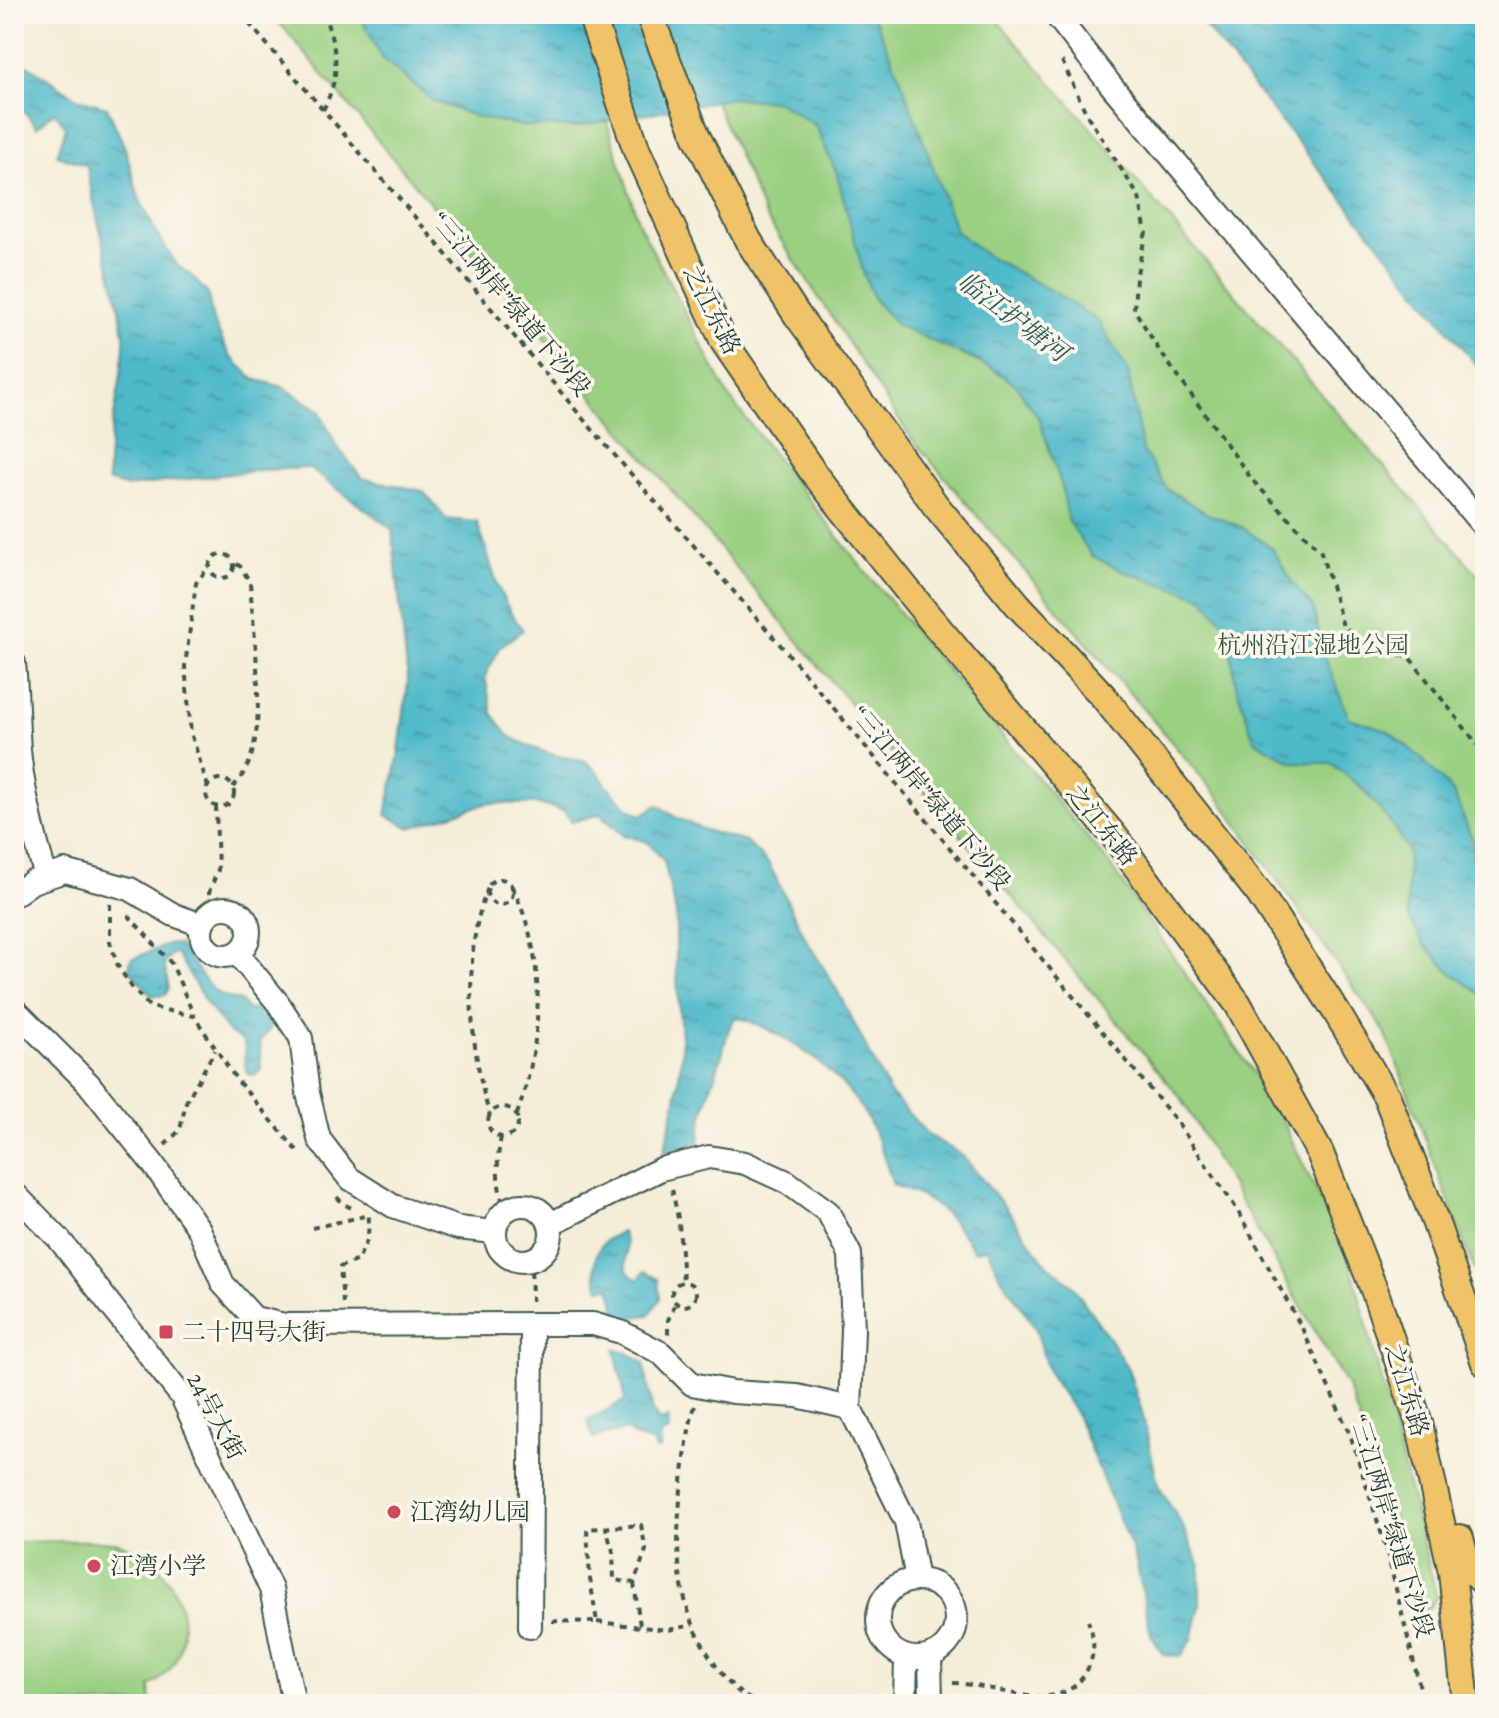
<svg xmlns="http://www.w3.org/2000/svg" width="1499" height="1718" font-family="Alegreya,'Noto Serif SC',serif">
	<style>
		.green { fill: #9ad081; stroke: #5c865a; stroke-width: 2 }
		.water { fill: url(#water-ripples); stroke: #367b7e; stroke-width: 2 }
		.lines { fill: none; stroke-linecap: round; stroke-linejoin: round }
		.minor-casing { stroke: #3f574c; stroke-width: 26 }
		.major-casing { stroke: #3f574c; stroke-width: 30 }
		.path { stroke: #3f574c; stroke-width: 4; stroke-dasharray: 6 6; stroke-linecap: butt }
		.minor { stroke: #fff; stroke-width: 22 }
		.major { stroke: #f1c369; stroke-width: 26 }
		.poi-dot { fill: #d1495b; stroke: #fbf7ec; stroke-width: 3 }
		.labels { text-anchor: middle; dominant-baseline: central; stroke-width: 7; stroke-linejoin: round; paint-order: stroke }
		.street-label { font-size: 24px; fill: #1f3d34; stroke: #fbf7ec }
		.park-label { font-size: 24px; fill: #385a43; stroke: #fbf7ec }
		.poi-label { font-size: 24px; fill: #1f3d34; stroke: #fbf7ec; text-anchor: start }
		.water-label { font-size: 26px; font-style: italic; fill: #2a5c59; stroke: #fbf7ec }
	</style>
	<defs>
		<pattern id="water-ripples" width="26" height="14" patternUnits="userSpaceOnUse" patternTransform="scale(2)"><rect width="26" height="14" fill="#4db9c9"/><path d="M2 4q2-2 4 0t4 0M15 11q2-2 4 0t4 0" fill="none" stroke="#3f98a4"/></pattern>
	</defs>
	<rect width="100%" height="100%" fill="#fbf7ec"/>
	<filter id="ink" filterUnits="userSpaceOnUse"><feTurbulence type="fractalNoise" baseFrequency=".0125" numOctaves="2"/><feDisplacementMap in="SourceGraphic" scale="16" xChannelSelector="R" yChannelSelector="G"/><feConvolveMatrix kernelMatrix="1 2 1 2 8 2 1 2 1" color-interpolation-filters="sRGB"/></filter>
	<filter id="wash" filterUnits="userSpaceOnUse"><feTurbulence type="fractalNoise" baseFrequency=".006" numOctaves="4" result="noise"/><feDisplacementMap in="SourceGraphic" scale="32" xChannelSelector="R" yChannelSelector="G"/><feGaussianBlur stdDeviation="1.8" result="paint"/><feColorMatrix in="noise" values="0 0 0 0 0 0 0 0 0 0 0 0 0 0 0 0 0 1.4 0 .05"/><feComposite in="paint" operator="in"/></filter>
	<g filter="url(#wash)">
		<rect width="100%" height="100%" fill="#f4edd7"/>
		<g class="green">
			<path d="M272 14H573L639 224 729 397 863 569 1108 862 1273 1101 1351 1264 1437 1597 1426 1612 1348 1388 1181 1098Z"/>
			<path d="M677 14H992L1485 583V1298L1385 1032 1216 794 911 438 765 216Z"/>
			<path d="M14 1542C36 1542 102 1538 119 1543 130 1547 148 1556 156 1564 190 1599 196 1659 150 1686L151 1704H14Z"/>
		</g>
		<g class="water">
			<path d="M359 14H511L535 26 581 24 633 14H868L876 22 900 77 956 231 983 253 1052 291 1098 321 1128 371 1142 449 1167 489 1208 514 1242 527 1272 548 1293 583 1313 607 1324 655 1349 718 1387 730 1421 758 1453 792 1472 838 1474 872 1485 897V997L1449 971 1424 944 1407 915 1408 850 1390 822 1363 789 1331 763 1292 762 1254 740 1236 685 1227 627 1203 597 1125 572 1092 556 1068 520 1062 487 1039 419 1015 384 989 367 897 325 874 300 863 272 837 174 815 125 776 101 732 98 574 127 523 126 479 118 433 101 382 58Z"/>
			<path d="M1195 14H1485V376Z"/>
			<path d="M14 56 77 98 107 107 125 148 139 198 158 236 178 266 190 274 208 294 213 321 230 356 254 379 283 387 319 410 336 445 362 478 423 491 446 519 477 522C492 563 495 595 523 630L501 646 485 676 492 713 509 736 533 748 557 756 584 760 598 772 606 785 627 807 641 815 658 805 675 817 702 829 746 842 769 864 807 941 837 990 889 1092 928 1135 962 1155 1010 1213 1043 1260 1072 1285 1109 1338 1128 1369 1142 1412 1158 1485 1183 1527 1200 1566V1606L1192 1639 1182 1656 1164 1655 1151 1635 1136 1560 1076 1414 1048 1372 1036 1329 999 1274 987 1248 974 1251C950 1214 935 1199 893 1185 885 1160 877 1133 863 1111 838 1071 781 1029 736 1017 726 1029 726 1043 721 1058 711 1087 701 1112 699 1143L664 1152 676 1099 682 1052 676 962V914L664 861 648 842 623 835 600 814 572 822 564 811 538 804 488 803 410 828 386 815 398 758 408 681 392 529 309 468 261 470 127 487 108 481C106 441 118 404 122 365 123 355 125 344 124 334 116 276 94 222 87 165L57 155 66 127 54 112 37 127 14 99Z"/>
			<path d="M170 944 179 945 211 988 220 995 240 1001 248 1010 259 1009 269 1015 270 1029 260 1041 261 1070 256 1075 248 1074C241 1063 248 1052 243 1041L229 1033 206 1003 177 954 171 955 164 964 169 988 165 995 152 996 129 969 131 959Z"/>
			<path d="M622 1232C623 1236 626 1240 626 1245 628 1262 619 1270 638 1280L644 1272 658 1279 660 1299 649 1315 619 1319 610 1287 600 1288C590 1262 594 1242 622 1232Z"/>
			<path d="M615 1349 626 1352 644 1363 653 1412 659 1421 669 1418V1431L661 1435 660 1450 655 1449 654 1443 635 1437 627 1430 593 1438 588 1421 625 1400C624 1382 617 1367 615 1349Z"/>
		</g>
	</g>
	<g filter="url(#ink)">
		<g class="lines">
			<defs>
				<g id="minor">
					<path d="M1055 14 1110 84 1485 528"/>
					<path d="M14 663C17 692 17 721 19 750 23 793 34 836 46 877"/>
					<path d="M14 895 32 882 65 871 130 889 174 915 202 925"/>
					<circle cx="225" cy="932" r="24"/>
					<path d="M237 953 278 1003 301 1038 308 1093 319 1139 349 1178 393 1206 458 1228 494 1232"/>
					<path d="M14 1009 88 1083 153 1164 199 1229 223 1284 254 1318 284 1325 532 1324"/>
					<path d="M14 1193 59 1239 182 1397 271 1589 294 1704"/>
					<circle cx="523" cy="1233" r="28"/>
					<path d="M550 1224 661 1169 709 1157 745 1163 787 1182 828 1212 850 1254 853 1330 850 1408 906 1522 917 1579"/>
					<circle cx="917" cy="1619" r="39"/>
					<path d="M530 1627 532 1324H593L621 1332 661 1353 692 1384 733 1392 797 1396 850 1408"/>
					<path d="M930 1656 931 1704"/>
					<path d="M905 1704 906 1657"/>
				</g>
				<g id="major">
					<path d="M591 14 637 151 724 342 813 472 928 616 1114 836 1238 1004 1320 1153 1375 1292 1419 1423 1452 1572 1466 1704"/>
					<path d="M649 14 697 137 748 240 797 315 936 506 1018 605 1103 696 1259 893 1337 1013 1387 1097 1435 1221 1485 1363"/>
					<path d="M1460 1538 1468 1568 1485 1583"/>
				</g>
			</defs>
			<use href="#minor" class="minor-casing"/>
			<use href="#major" class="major-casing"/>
			<g class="path">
				<path d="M241 14 409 210 584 420 797 664 1174 1118 1236 1208 1302 1328 1351 1437 1386 1548 1424 1704"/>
				<path d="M1062 61 1087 115 1139 197 1146 232 1136 278 1134 309 1159 350 1253 481 1321 552 1343 626 1373 649 1409 657 1485 754"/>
				<path d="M323 110C342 72 337 53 324 14"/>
				<circle cx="222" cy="566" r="12"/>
				<circle cx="220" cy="793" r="14"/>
				<path d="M208 787 191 733 185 666 196 583 210 565"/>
				<path d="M233 787C238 781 244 774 247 767 268 723 253 632 250 582L240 566 234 563"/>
				<circle cx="500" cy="892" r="13"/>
				<path d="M512 887C548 957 543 1044 516 1117"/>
				<path d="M488 888C461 951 470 1052 490 1116"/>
				<path d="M110 904V942L118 966 133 989 150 1007 194 1016 236 1079 300 1154"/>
				<path d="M210 906 209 892 218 870 216 806"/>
				<path d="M128 915 172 964 194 1016"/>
				<circle cx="503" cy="1122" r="15"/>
				<path d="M501 1137C496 1164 496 1185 506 1211"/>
				<path d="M165 1145 180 1130 186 1102 215 1050"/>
				<path d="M672 1189 679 1223 683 1282"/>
				<path d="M337 1197 343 1204 352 1208"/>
				<path d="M312 1228 369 1215 368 1238 358 1260 340 1267 343 1303"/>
				<path d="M531 1260 532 1301"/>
				<circle cx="684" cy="1294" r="12"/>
				<path d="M668 1334V1320L676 1302"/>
				<path d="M695 1406C688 1428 686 1450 683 1473 674 1544 673 1606 717 1667 725 1678 739 1696 753 1700 764 1703 778 1703 790 1704"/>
				<path d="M634 1583 640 1626"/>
				<path d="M552 1621 597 1622 590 1579 587 1529 641 1525 646 1550 634 1583 614 1580 613 1551 606 1529"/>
				<path d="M597 1622 668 1630 693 1625"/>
				<path d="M953 1683C996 1684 1057 1718 1085 1674 1095 1656 1096 1640 1088 1621"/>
				<path d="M869 1704 883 1697"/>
			</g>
			<use href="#minor" class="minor"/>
			<use href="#major" class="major"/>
		</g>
	</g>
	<g class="poi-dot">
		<rect x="158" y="1324" width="16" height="16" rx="4"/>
		<circle cx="394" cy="1512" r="8"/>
		<circle cx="94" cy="1566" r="8"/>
	</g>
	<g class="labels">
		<g class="street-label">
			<text transform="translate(511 304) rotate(50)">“三江两岸”绿道下沙段</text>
			<text transform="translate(712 310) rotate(63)">之江东路</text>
			<text transform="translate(931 798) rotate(50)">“三江两岸”绿道下沙段</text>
			<text transform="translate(1102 825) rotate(51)">之江东路</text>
			<text transform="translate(1407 1390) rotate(73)">之江东路</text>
			<text transform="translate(216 1416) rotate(62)">24号大街</text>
			<text transform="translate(1392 1526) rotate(73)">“三江两岸”绿道下沙段</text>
		</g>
		<g class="park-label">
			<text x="1313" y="645">杭州沿江湿地公园</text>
		</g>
		<g class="poi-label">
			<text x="182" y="1332">二十四号大街</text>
			<text x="410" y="1512">江湾幼儿园</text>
			<text x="110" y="1566">江湾小学</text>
		</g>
		<g class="water-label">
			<text transform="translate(1013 317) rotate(37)">临江护塘河</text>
		</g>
	</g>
	<rect width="1499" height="1718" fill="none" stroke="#fbf7ec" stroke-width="48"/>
</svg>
